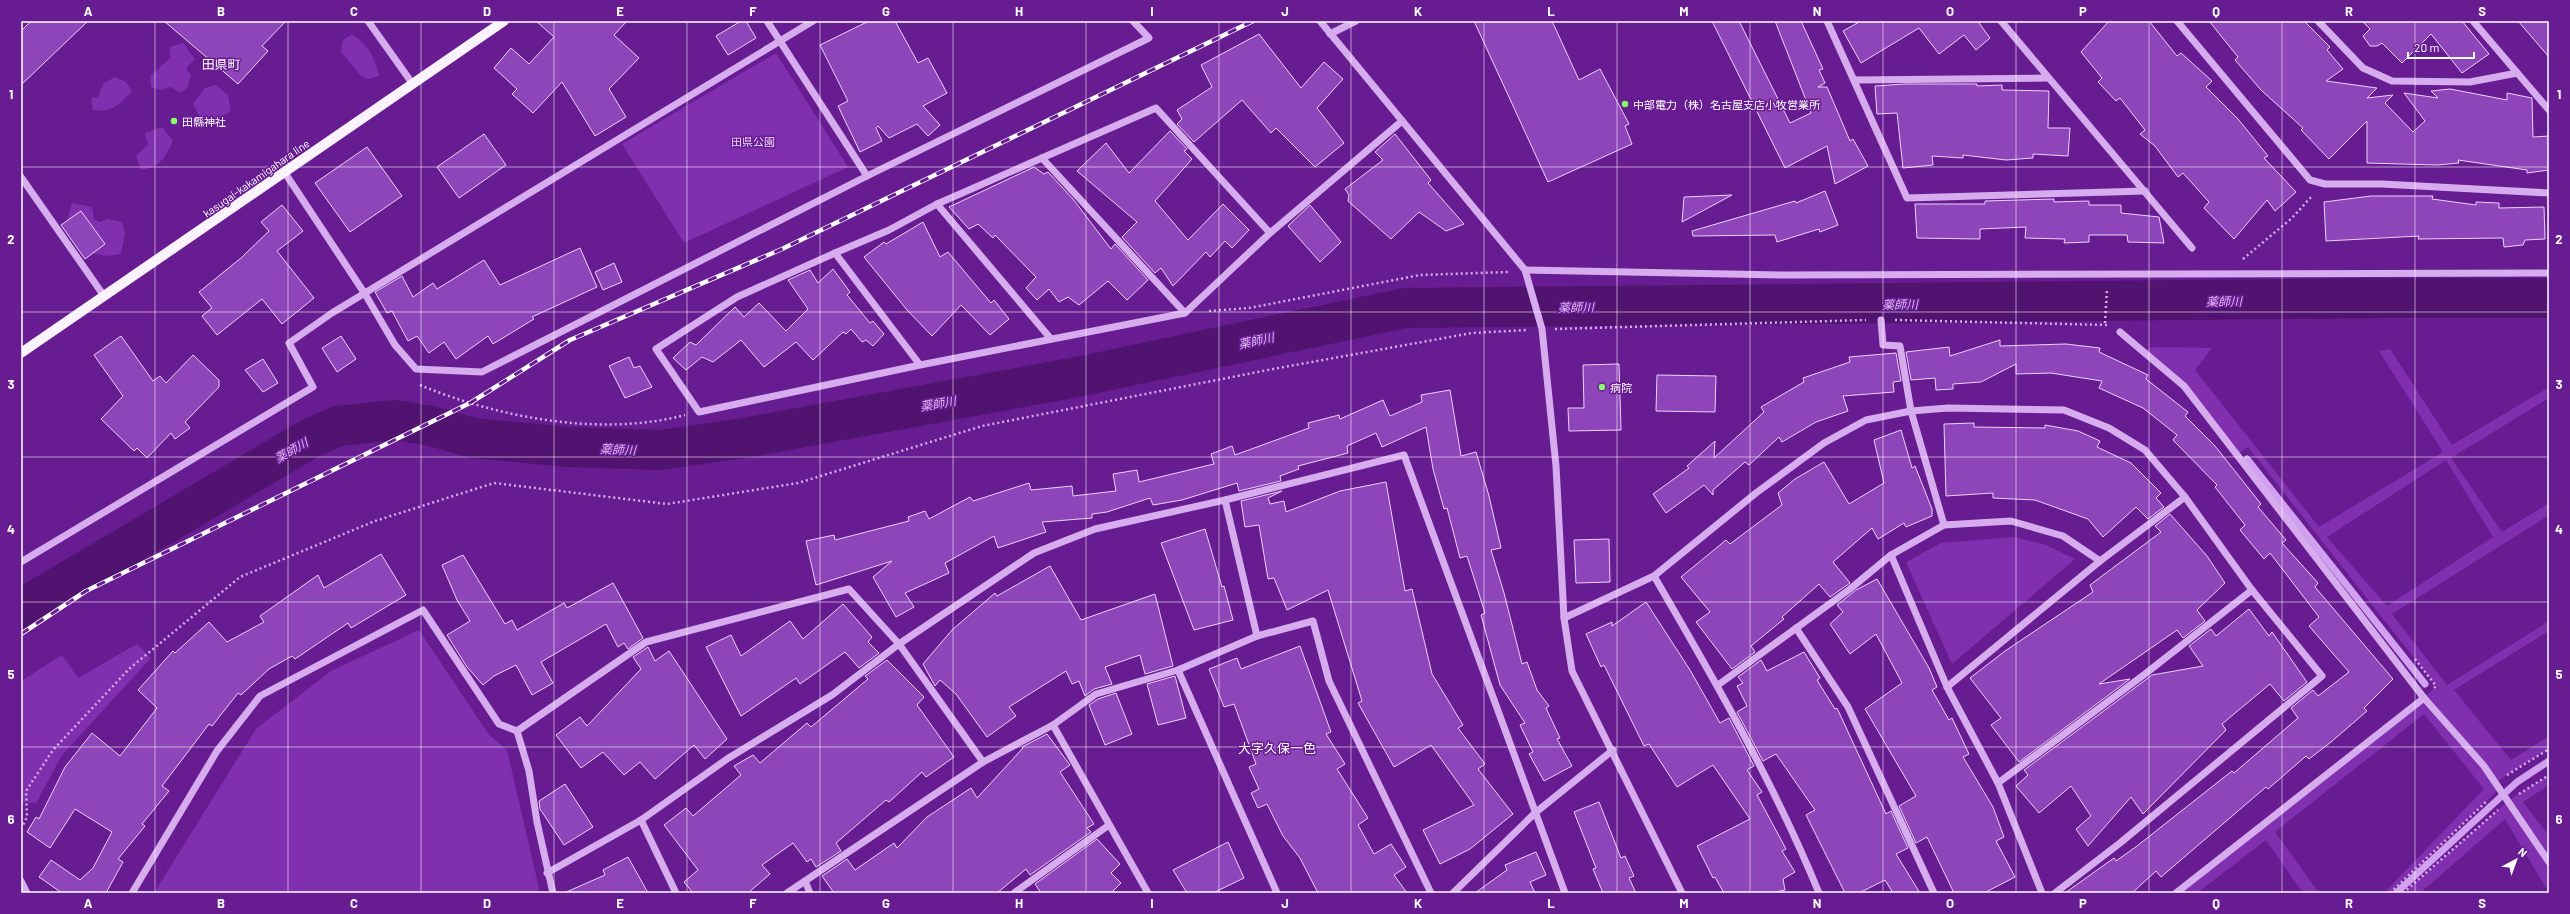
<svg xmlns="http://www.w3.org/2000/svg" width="2570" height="914" font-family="Barlow,'Noto Sans JP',sans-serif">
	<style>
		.green { fill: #8030af; fill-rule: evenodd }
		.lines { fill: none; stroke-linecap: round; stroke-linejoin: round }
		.stream { stroke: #d1a0f0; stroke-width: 7 }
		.river { stroke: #50136f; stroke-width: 40 }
		.building { fill: #8e45b9; stroke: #ebd2fa }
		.path { stroke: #d6acee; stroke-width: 2.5; stroke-dasharray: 2 3; stroke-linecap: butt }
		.minor { stroke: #d6acee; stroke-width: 7 }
		.major { stroke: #fbf3ff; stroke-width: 10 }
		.rail-casing { stroke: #fff; stroke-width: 4.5 }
		.rail { stroke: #681c91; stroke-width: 3; stroke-dasharray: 9; stroke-linecap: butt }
		.grid { fill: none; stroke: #fff; stroke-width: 1; stroke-opacity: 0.55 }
		.poi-dot { fill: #89fe6b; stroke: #681c91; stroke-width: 1.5 }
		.labels { text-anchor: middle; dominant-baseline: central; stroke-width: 3; stroke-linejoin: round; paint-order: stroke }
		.poi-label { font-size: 11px; fill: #fff; stroke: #681c91; text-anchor: start }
		.park-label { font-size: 11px; fill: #ebd2fa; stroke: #681c91 }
		.street-label { font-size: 11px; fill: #fff; stroke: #681c91 }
		.water-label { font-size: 12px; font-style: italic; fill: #deb8f5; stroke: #681c91 }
		.quarter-label { font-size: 13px; fill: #fff; stroke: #681c91 }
		.neatline { fill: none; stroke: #fff; stroke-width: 1.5 }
		.grid-label { font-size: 13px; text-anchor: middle; font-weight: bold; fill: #fff }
	</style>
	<rect width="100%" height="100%" fill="#681c91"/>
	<g class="green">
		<path d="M352 34C368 45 375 57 379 76L368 79 360 75 341 52 343 40Z"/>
		<path d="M183 43 195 59 186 68 191 75 188 87 180 93 171 87 160 90 151 87 150 76 170 58V47Z"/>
		<path d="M776 53 848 167 684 243 622 144Z"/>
		<path d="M115 77 126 82 132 91C120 104 112 113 93 110L91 98 98 97 104 83Z"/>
		<path d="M216 85 228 95 231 111 210 123 200 117 193 104 205 88Z"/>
		<path d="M162 127 173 141C165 158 160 167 141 170L136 156 148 145 145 133Z"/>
		<path d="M72 203 92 207 94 219 100 222 108 219 122 222 125 233 121 254 106 256 90 253 67 221Z"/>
		<path d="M2153 347 2212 348 2195 370 2319 527 2443 452 2379 351 2390 349 2452 445 2549 387V398L2451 458 2502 532 2549 503V515L2392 614 2447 685 2549 621V631L2454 690 2511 760 2549 736V749L2496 782 2500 788 2390 893H2384L2484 789 2424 714 2275 832 2319 893H2303L2266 840 2197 893H2176L2424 698 2436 686 2248 447 2238 454 2184 386 2143 351ZM2446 460 2493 537 2387 606 2327 537Z"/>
		<path d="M2013 537 2046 545 2075 559 1952 664 1906 562 1941 543Z"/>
		<path d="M419 630 489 735 507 750 540 893H154L256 729 331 671Z"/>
		<path d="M137 644 151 658 62 755 36 803 21 802V681L62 655 78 678Z"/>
		<path d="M2549 775V785L2523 802 2549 836V855L2546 857 2549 862V893L2505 819 2420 893H2403L2509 800Z"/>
	</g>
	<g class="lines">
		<g class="stream">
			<path d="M2247 459 2425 684"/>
			<path d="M2396 893 2517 782 2549 761"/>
		</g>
		<path class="river" d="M21 609 309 439 338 426 395 420 432 426 473 438 569 447 661 450 744 438 1077 377 1405 308 2384 298H2549"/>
	</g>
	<g class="building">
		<path d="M31 21H88L21 85V31Z"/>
		<path d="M164 21H286L262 46 268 51 238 84Z"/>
		<path d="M536 21H627L614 35 639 58 609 89 626 117 595 136 562 82 533 113 512 94 517 89 494 68 511 48 529 64 554 37Z"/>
		<path d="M741 21H746L756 38 728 55 716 36Z"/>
		<path d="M869 21H895L918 63 928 58 947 93 923 106 940 125 928 136 917 124 889 138 878 126 876 128 882 141 860 152 838 106 848 101 820 45Z"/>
		<path d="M1474 21H1552L1579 80 1600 69 1629 124 1625 126 1632 144 1548 182Z"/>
		<path d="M1712 21H1739L1790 123 1811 113 1775 21H1801L1823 69 1819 70 1825 83 1818 87H1827L1850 141 1853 139 1868 166 1835 184 1827 146 1785 168Z"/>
		<path d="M1861 21H1982L1979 23 1990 38 1976 50 1964 35 1939 54 1919 28 1861 63 1843 31Z"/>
		<path d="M2109 21H2149L2177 56 2181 53 2212 81 2206 87 2238 119 2268 156 2264 158 2296 192 2275 211 2267 200 2234 239 2204 208 2209 202 2183 173 2178 177 2155 146 2140 134 2145 130 2120 98 2116 101 2098 82 2102 78 2081 52Z"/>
		<path d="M2209 21H2304L2330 47 2327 50 2343 69 2326 81 2377 88 2367 98 2393 95 2385 103 2413 132 2425 121 2404 93 2438 98 2431 91 2450 89 2507 100V93L2532 98 2533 137 2549 136V170L2527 173V170L2458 160 2459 163 2437 165 2367 163V121L2329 159 2301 130 2303 128 2261 90 2235 60 2238 57Z"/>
		<path d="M2362 21H2462L2489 54 2462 73 2431 34 2402 63 2382 43 2377 46H2370L2363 36 2370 29Z"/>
		<path d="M2518 21H2549V57Z"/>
		<path d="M1259 34 1301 88 1324 62 1343 79 1317 108 1344 143 1315 167 1276 128 1271 133 1242 100 1194 142 1177 124 1182 119 1177 110 1212 87 1201 65Z"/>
		<path d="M1905 84H1977V86L2002 85V90L2049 91 2048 128H2070L2068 156 2033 154V158L2006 160 1963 155V158L1932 156 1933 165 1903 168 1897 113 1877 114 1875 86Z"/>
		<path d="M1170 131 1187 149 1184 151 1192 159 1155 201 1188 240 1223 204 1249 230 1232 248 1225 241 1210 257 1206 252 1173 286 1161 268 1155 273 1122 237 1137 222 1077 171 1106 143 1129 173Z"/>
		<path d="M484 134 506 165 459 198 437 167Z"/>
		<path d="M1395 134 1431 180 1428 183 1464 224 1446 231 1419 212 1391 239 1348 201 1349 195 1345 189 1383 160 1375 152Z"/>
		<path d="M367 147 402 196 350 232 315 183Z"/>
		<path d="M1034 167 1044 174 1048 172 1073 199 1111 249 1115 244 1148 280 1127 300 1108 281 1079 305 1068 297 1059 302 1049 289 1037 300 1026 288 1036 277 995 235 993 238 978 224 969 229 949 207Z"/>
		<path d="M1825 191 1838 225 1820 232 1819 229 1777 242 1775 235 1693 236 1692 231 1795 201 1796 203Z"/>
		<path d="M1732 195 1682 222 1684 197Z"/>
		<path d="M2371 196H2433L2432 199 2476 205V202L2499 203V208L2544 207 2545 239 2525 240 2523 245 2504 247 2503 238 2418 239 2419 236 2326 241 2324 202Z"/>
		<path d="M2054 199V202L2089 201V205H2121V213L2159 217 2164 243 2128 242 2127 235H2089V242L2064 243 2065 239 2025 238 2026 227 1980 229V239L1917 238 1915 204H1985V201Z"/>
		<path d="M282 205 303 231 277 251 314 298 282 324 262 299 217 335 202 316 212 308 199 292 241 258 269 231 261 222Z"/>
		<path d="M1310 205 1341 242 1320 262 1288 226Z"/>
		<path d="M81 211 105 244 85 259 61 225Z"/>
		<path d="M923 222 940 257 948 252 991 303 994 300 1009 319 990 335 961 305 932 336 907 310 864 257 884 242 886 244Z"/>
		<path d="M580 248 597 287 532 317 534 319 493 344 488 336 456 359 444 342 429 353 417 336 408 341 392 311 387 313 375 292 402 276 413 297 433 283 437 289 484 260 500 285Z"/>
		<path d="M614 263 622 282 603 290 595 272Z"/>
		<path d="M833 269 850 292 847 295 870 323 873 321 884 334 873 346 866 340 862 342 851 329 846 334 843 332 813 360 796 342 764 367 741 340 713 362 702 357 686 370 673 358 690 342 696 345 735 307 744 317 759 303 786 331 808 309 788 280 810 270 818 283Z"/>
		<path d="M121 336 153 381 160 376 166 383 193 355 219 380V387L185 422 190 428 175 439 171 433 147 458 137 448 134 451 101 419 123 396 94 355Z"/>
		<path d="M341 336 356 359 337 372 322 348Z"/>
		<path d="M2000 340V346L2066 344 2100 348 2099 352 2148 375 2146 379 2188 412 2185 416 2215 446 2261 504 2258 507 2286 540 2282 543 2318 583 2315 587 2393 679 2364 708 2367 711 2331 742 2309 759 2306 756 2268 789 2266 787 2161 877 2156 871 2132 893H2065L2114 858 2116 861 2137 846 2232 771 2234 773 2298 718 2291 708 2313 690 2318 696 2349 672 2309 626 2319 617 2270 553 2264 559 2240 530 2245 525 2215 487 2217 485 2173 440 2177 435 2143 408 2099 388 2102 381 2051 373 2016 374V364L1981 382 1953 384V389L1936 390 1935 378 1911 380 1906 352 1949 347 1950 356Z"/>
		<path d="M1896 353 1901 381 1893 382 1894 392 1843 396 1848 411 1816 422 1782 442 1779 437 1749 465 1745 462 1713 490V495L1704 485 1666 513 1653 494 1689 468 1687 466 1715 441 1714 458 1764 412 1761 407 1804 382 1803 378 1850 362 1849 357Z"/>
		<path d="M629 357 634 368 640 366 652 387 625 398 609 366Z"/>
		<path d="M263 359 278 383 263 392 245 370Z"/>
		<path d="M1619 364 1621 430 1569 431 1568 408H1584L1583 365Z"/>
		<path d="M1657 375 1716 376 1715 412 1656 411Z"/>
		<path d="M1450 390 1461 456 1476 452 1489 496 1501 548 1491 550 1504 593 1522 664 1527 662 1537 690 1549 706 1546 708 1560 738 1557 739 1572 766 1544 781 1529 754 1533 752 1520 725 1525 723 1500 685 1481 615 1485 613 1467 556 1460 558 1447 508 1444 509 1433 469 1426 427 1382 447 1376 433 1347 446 1348 453 1298 466 1299 469 1280 476 1281 481 1239 491 1237 483 1182 500 1153 505 1150 498 1107 512 1092 514V518L1042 522 1046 532 998 548 994 536 945 563 949 573 905 593 914 607 896 617 873 577 892 561 816 585 806 541 834 535 835 540 909 521 908 517 925 511 929 519 970 497 973 501 1029 483 1031 490 1072 486 1073 496 1116 491 1113 474 1137 470 1139 482 1214 464 1211 454 1232 446 1235 455 1309 428 1308 423 1339 415 1340 419 1383 400 1390 416 1422 402 1421 395Z"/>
		<path d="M1974 423V427L2045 428V425L2078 431 2100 441 2097 447 2131 463 2161 493 2156 498 2164 507 2148 519 2136 507 2103 537 2088 519 2035 500 1993 498V493L1946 496 1944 424Z"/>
		<path d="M1901 430 1912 468 1915 466 1932 509V516L1906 527 1904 523 1878 539 1872 528 1833 562 1850 583 1830 597 1819 584 1782 617 1784 619 1751 646 1755 652 1732 669 1696 622 1710 612 1681 577 1726 540 1730 544 1782 505 1778 493 1795 479 1824 462 1849 504 1884 483 1874 440Z"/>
		<path d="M1386 482 1405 591 1412 589 1432 674 1463 725 1458 728 1485 764 1478 769 1513 814 1470 849 1440 864 1423 830 1474 805 1431 745 1394 767 1358 703 1362 701 1328 590 1287 610 1274 578 1268 579 1259 525 1245 527 1241 501 1282 491 1268 498 1270 504 1284 501 1286 512 1340 491Z"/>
		<path d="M2170 514 2207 556 2225 583 2197 610 2205 621 2183 638 2177 630 2099 684 2130 679 2019 762 1991 725 2001 718 1970 678 2005 651 2093 592 2090 585 2161 532 2155 526Z"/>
		<path d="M1205 529 1222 587 1224 586 1233 620 1194 630 1161 543Z"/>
		<path d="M1609 539 1610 582 1576 583 1574 540Z"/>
		<path d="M381 554 406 595 351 628 348 623 295 659 292 656 269 669 241 695 238 693 212 726 209 724 162 786 169 791 142 824 145 826 118 859 123 862 106 893H62L39 877 51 860 80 880 93 868 112 832 75 809 50 848 27 832 36 817 39 819 65 767 92 733 120 756 157 708 138 690 173 651 175 653 209 622 227 642 264 622 260 616 318 575 324 588Z"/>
		<path d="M463 555 505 624 512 620 517 630 564 603 567 608 613 583 643 638 628 649 624 643 618 647 606 624 541 662 553 683 532 695 516 665 494 676 483 685 467 667 447 635 470 621 457 600 442 565Z"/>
		<path d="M1050 566 1081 620 1155 594 1173 666 1145 674 1140 655 1105 667 1112 684 1094 689 1085 696 1079 681 1072 684 1066 671 1009 707 1016 716 987 737 956 694 940 680 935 686 923 664 952 630 995 593 997 596Z"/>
		<path d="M1877 579 1929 668 1937 687 1932 690 1949 720 1952 718 1969 754 1963 757 1993 807 2004 837 1996 841 2015 877 1984 893H1954L1927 837 1916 843 1899 806 1916 796 1865 709 1902 683 1876 634 1850 654 1830 624 1843 612 1837 605 1856 590Z"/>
		<path d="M1646 602 1690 670 1720 723 1729 718 1754 766 1747 770 1762 792 1757 795 1786 849 1782 851 1795 872 1783 879 1785 890 1772 893H1724L1715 877 1713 878 1697 846 1750 819 1713 765 1677 787 1649 744 1644 746 1604 665 1601 667 1586 634 1612 622V626Z"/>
		<path d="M843 604 872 637 868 642 879 653 859 668 845 652 800 684 796 678 741 716 706 647 731 635 741 656 790 621 803 639Z"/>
		<path d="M2249 609 2269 636 2272 632 2307 682 2284 701 2270 684 2222 724 2226 730 2143 814 2131 797 2088 846 2076 829 2091 816 2071 786 2039 813 2016 786 2028 775 2024 770 2152 675 2203 666 2189 646 2211 629 2216 636Z"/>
		<path d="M1300 646 1331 732 1326 734 1345 764 1337 769 1368 818 1358 825 1374 854 1391 844 1406 867 1394 875 1407 893H1318L1300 858 1283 836 1267 804 1258 808 1251 793 1259 789 1249 767 1256 764 1234 704 1224 707 1209 669 1237 658 1241 669Z"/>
		<path d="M648 647 655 661 669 651 727 739 705 759 694 745 655 779 640 762 624 775 603 752 581 768 556 735 580 717 587 726 641 669 633 657Z"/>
		<path d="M1804 652 1820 678 1817 680 1835 709 1837 708 1886 814 1891 811 1908 848 1896 854 1920 893H1893L1885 880 1859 893H1845L1806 815 1815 810 1776 754 1763 761 1737 712 1747 706 1737 686 1743 683 1738 677 1761 660 1767 671Z"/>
		<path d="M887 660 924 697 917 705 954 757 926 777 922 772 889 802 886 800 836 843 841 851 816 867 811 859 807 862 793 843 762 865 770 874 748 893H693L684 882 698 870 664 825 686 808 693 816 741 775 734 766 753 755 760 763 807 723 811 727 868 679 865 676Z"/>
		<path d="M1175 676 1186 718 1158 725 1147 684Z"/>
		<path d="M1116 693 1132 734 1105 745 1089 705 1098 699Z"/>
		<path d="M1047 734 1070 765 1060 772 1094 824 1087 828 1091 832 1030 875 1026 869 997 893H834L822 876 847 859 855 870 894 843 897 848 927 817 971 788 977 798 1023 748 1022 747Z"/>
		<path d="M565 784 593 827 564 845 540 809 539 801Z"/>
		<path d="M1599 802 1621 858 1625 856 1634 876 1629 878 1636 893H1603L1593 869 1596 868 1574 812Z"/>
		<path d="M1097 839 1120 864 1111 873 1121 883 1111 893H1041L1035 884Z"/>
		<path d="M1228 842 1244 878 1213 893H1187L1173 870Z"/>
		<path d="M1536 852 1546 875 1530 882 1535 893H1475L1507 870 1505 865Z"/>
		<path d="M628 857 648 893H564L605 875 603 870Z"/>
	</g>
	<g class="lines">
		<g class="path">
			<path d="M2243 259 2292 218 2313 195"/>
			<path d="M1209 311 1249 308 1420 275 1508 272"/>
			<path d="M1895 320 2108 325"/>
			<path d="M2105 323 2107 289"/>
			<path d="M1555 329 1866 320"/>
			<path d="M420 385C499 418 602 437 685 415"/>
			<path d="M2415 659 2436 686 2434 688"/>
			<path d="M2507 775 2549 749"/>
			<path d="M2519 794 2549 775"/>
			<path d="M21 829 27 817 26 791 53 750 129 669 240 577 375 521 494 483 667 504 798 483 982 426 1273 369 1472 333 1528 330"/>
			<path d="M2390 893 2488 800"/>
			<path d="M2403 893 2498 810"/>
		</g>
		<g class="minor">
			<path d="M368 21 412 83"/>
			<path d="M767 21 867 176"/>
			<path d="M1320 21 1525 270 1542 329 1556 466 1564 618 1572 671 1682 893"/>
			<path d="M1827 21 1907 198 2145 191"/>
			<path d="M2001 21 2192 248"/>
			<path d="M2177 21 2310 180 2325 184H2382L2549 193"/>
			<path d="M2318 21 2363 68 2392 81 2470 82 2517 73"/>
			<path d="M2473 21 2549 110"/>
			<path d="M1330 34 1356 21"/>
			<path d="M1855 80 2047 78"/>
			<path d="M1042 158 1185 313"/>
			<path d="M285 173 365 294 395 345 416 369 482 372 867 176 1149 38 1133 21"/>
			<path d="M21 177 104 296"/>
			<path d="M937 204 1051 339"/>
			<path d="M835 253 889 230 937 204 1156 108 1270 233"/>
			<path d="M1525 270 1784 275 2549 273"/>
			<path d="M1881 320 1883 345 1900 346 1911 411 1944 525"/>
			<path d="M2120 332 2184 386 2424 698 2484 766 2549 862"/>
			<path d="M920 365 835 253 737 297 656 349 699 412 920 365 1185 313 1270 233 1402 121"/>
			<path d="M1225 500 1257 636"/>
			<path d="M1891 555 1947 687 1998 783 2042 893"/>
			<path d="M21 562 313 387 289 343 332 313 813 21"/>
			<path d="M1654 576C1714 679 1774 783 1819 893"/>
			<path d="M1564 618 1654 576 1756 493 1824 443 1866 420 1911 411 1948 408 2064 410 2109 428 2145 450 2185 497 2252 590 2322 676 2120 843 2055 893"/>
			<path d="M1796 628 1848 707 1934 893"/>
			<path d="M1178 670 1277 893"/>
			<path d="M1718 685 1850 589 1891 555 1944 525 2011 521 2063 536 2100 561"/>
			<path d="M1947 687 2100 561 2185 497"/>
			<path d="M1053 725 1148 893"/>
			<path d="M517 731 646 642 849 589 899 644 983 762"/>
			<path d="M517 731 529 771 537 822 553 893"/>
			<path d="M1998 783 2145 674 2252 590"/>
			<path d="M641 820 676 893"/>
			<path d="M547 873 641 820 727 759 832 695 899 644 1034 553 1095 529 1225 500 1404 455 1565 893"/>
			<path d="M21 881 27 893"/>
			<path d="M805 881 810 893"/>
			<path d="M132 893 217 751 260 696 423 610 499 724 517 731"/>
			<path d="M787 893 983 762 1053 725 1096 694 1178 670 1257 636 1313 621 1329 681 1431 893"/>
			<path d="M1014 893 1109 825"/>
			<path d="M1453 893 1535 813 1613 750"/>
			<path d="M2176 893 2424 698"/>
		</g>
		<path class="major" d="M21 353 504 21"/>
		<defs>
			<path id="rail" d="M21 634 86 591 470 403 570 340 782 249 1253 21"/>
		</defs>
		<use href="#rail" class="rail-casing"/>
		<use href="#rail" class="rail"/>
	</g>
	<path class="grid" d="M155 21V893M288 21V893M421 21V893M554 21V893M687 21V893M820 21V893M953 21V893M1086 21V893M1219 21V893M1351 21V893M1484 21V893M1617 21V893M1750 21V893M1883 21V893M2016 21V893M2149 21V893M2282 21V893M2415 21V893M21 167H2549M21 312H2549M21 457H2549M21 602H2549M21 747H2549"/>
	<g class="poi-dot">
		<circle cx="1625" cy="104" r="4"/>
		<circle cx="174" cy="121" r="4"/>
		<circle cx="1602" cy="387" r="4"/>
	</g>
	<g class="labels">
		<g class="poi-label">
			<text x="1633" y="104">中部電力（株）名古屋支店小牧営業所</text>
			<text x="182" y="121">田縣神社</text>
			<text x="1610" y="387">病院</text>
		</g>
		<g class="park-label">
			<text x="753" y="141">田県公園</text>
		</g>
		<g class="street-label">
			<text transform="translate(256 178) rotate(-35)">kasugai-kakamigahara line</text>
		</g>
		<g class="water-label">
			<text transform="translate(2224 301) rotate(-1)">薬師川</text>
			<text transform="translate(1900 304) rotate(-1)">薬師川</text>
			<text transform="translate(1576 307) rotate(-1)">薬師川</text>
			<text transform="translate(1256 340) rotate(-12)">薬師川</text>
			<text transform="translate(938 403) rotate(-10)">薬師川</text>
			<text transform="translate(618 449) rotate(2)">薬師川</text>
			<text transform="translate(291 450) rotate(-30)">薬師川</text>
		</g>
		<g class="quarter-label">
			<text x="221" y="64">田県町</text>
			<text x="1277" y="748">大字久保一色</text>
		</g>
	</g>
	<rect width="2570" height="914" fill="none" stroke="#681c91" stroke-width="44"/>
	<g transform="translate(2516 860) rotate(41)" stroke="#681c91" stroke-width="3" paint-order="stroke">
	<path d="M0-3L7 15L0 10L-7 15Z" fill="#ffffff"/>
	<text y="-6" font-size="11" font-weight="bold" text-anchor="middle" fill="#ffffff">N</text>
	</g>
	<path d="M2408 52v6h66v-6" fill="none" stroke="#ffffff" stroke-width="2"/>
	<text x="2414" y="52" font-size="12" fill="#ffffff" stroke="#681c91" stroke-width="3" paint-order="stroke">20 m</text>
	<rect x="22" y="22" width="2526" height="870" class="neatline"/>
	<g class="grid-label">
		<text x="88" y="16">A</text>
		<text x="221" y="16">B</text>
		<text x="354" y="16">C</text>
		<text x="487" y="16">D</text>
		<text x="620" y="16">E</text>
		<text x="753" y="16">F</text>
		<text x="886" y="16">G</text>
		<text x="1019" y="16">H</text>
		<text x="1152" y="16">I</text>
		<text x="1285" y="16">J</text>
		<text x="1418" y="16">K</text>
		<text x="1551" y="16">L</text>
		<text x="1684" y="16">M</text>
		<text x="1817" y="16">N</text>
		<text x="1950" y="16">O</text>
		<text x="2083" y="16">P</text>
		<text x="2216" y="16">Q</text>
		<text x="2349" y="16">R</text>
		<text x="2482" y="16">S</text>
		<text x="11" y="99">1</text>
		<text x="2559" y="99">1</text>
		<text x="11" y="244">2</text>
		<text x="2559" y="244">2</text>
		<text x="11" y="389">3</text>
		<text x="2559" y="389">3</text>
		<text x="11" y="534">4</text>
		<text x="2559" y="534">4</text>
		<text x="11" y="679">5</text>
		<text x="2559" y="679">5</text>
		<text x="11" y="824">6</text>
		<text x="2559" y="824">6</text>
		<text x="88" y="908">A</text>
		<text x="221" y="908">B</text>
		<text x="354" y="908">C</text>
		<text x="487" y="908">D</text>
		<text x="620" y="908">E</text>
		<text x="753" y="908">F</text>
		<text x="886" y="908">G</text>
		<text x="1019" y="908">H</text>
		<text x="1152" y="908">I</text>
		<text x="1285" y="908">J</text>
		<text x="1418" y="908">K</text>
		<text x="1551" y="908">L</text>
		<text x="1684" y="908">M</text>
		<text x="1817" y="908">N</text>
		<text x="1950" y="908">O</text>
		<text x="2083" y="908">P</text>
		<text x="2216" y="908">Q</text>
		<text x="2349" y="908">R</text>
		<text x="2482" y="908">S</text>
	</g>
</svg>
